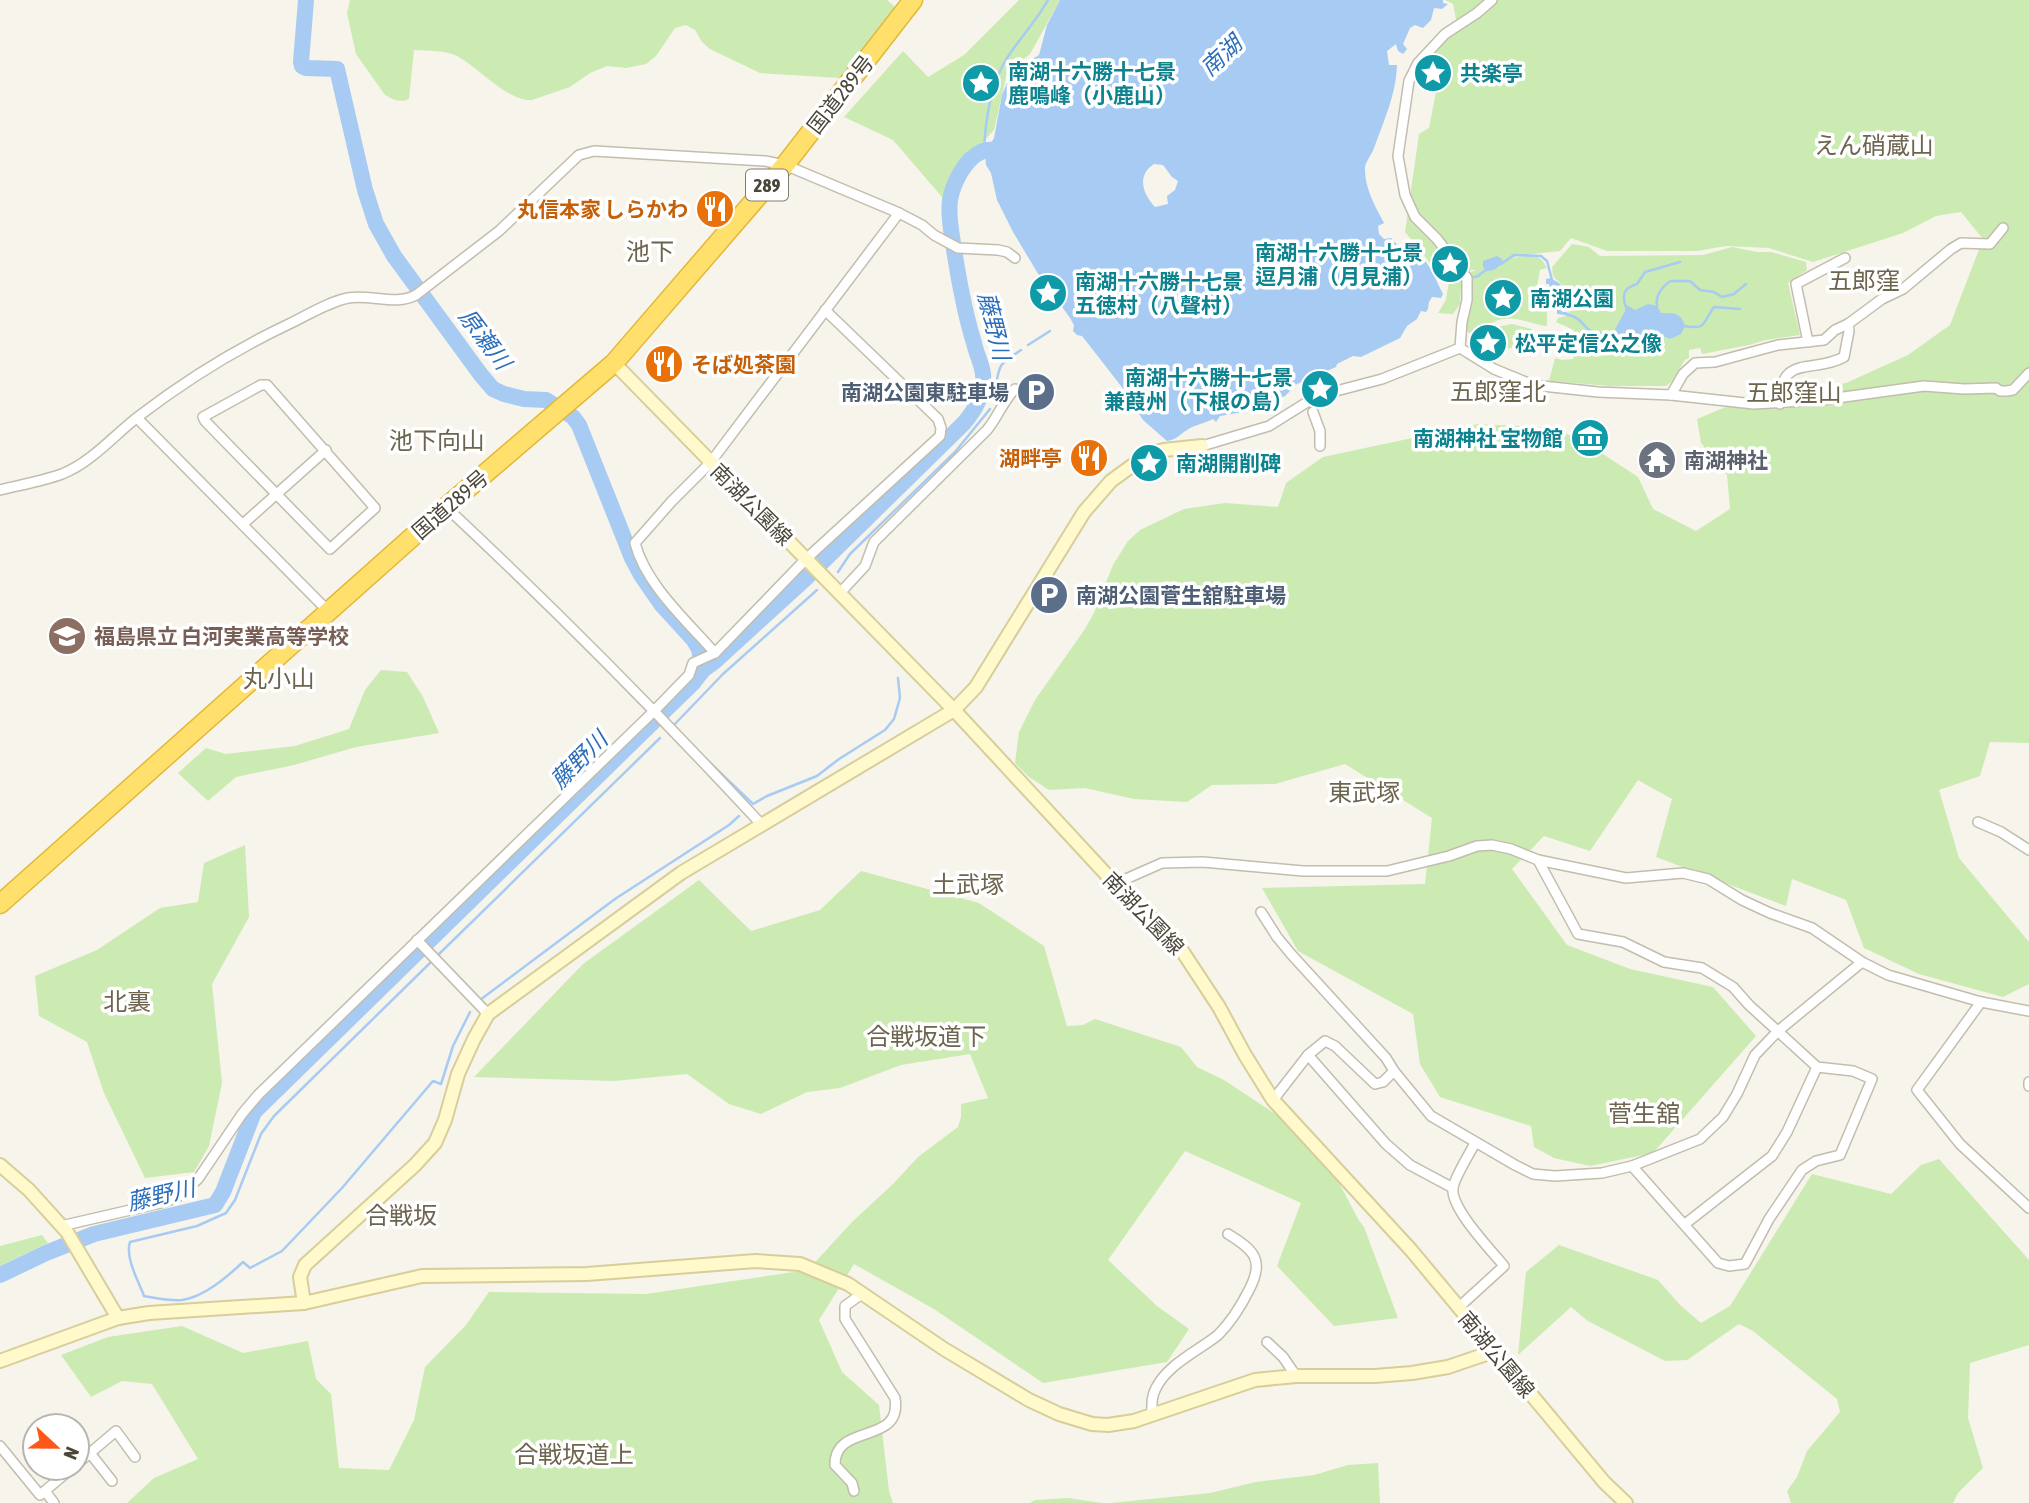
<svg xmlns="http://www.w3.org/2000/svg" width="2029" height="1503" font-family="'Asap Condensed','Noto Sans JP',sans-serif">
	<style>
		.green { fill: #cbebb3 }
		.water { fill: #a7cbf3; fill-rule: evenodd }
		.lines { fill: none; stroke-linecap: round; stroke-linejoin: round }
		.stream { stroke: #a7cbf3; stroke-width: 2.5 }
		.river { stroke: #a7cbf3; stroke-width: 16 }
		.street-casing { stroke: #c2bdad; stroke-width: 12 }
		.secondary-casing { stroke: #d7ce9a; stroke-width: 16 }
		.highway-casing { stroke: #e3b838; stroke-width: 21 }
		.street { stroke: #fff; stroke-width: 9 }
		.secondary { stroke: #fff9cc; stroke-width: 12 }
		.highway { stroke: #ffe06d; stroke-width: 18 }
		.labels { text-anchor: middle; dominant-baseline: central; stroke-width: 7; stroke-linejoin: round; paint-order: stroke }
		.shield { fill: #fff; stroke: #817e74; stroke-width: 2 }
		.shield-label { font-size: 19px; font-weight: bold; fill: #4b4638 }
		.culture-label { font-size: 21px; font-weight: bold; fill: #0d838f; stroke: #fff; text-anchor: start }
		.street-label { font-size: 21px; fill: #4b4638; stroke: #fff }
		.food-label { font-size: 21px; font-weight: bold; fill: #c56008; stroke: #fff; text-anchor: end }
		.service-label { font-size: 21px; font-weight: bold; fill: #4e5e75; stroke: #fff; text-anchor: end }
		.worship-label { font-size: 21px; font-weight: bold; fill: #5b616d; stroke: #fff; text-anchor: start }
		.education-label { font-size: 21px; font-weight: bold; fill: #785e54; stroke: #fff; text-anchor: start }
		.water-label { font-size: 23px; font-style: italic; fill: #2c6ebc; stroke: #fff }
		.quarter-label { font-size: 24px; fill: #6e654f; stroke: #fff }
	</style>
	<rect width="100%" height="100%" fill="#f6f4eb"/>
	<g class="green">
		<path d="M350 0H887L895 7 840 78 760 73 710 49 702 42 695 30 686 25 675 28 656 56 646 64 626 68 607 66 590 73 570 87 532 100C508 102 478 67 457 56 446 50 427 51 414 50L409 99C401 103 393 100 385 95L356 54 347 13Z"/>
		<path d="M1019 0H1060L1030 54 1007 73 994 130 965 162 948 204 893 140 844 117 903 51 928 77 964 55Z"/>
		<path d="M1445 0H2029V743L1990 742 1980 776 1939 790 1959 858 2029 942V984L2003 997 1919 974 1864 948 1846 900 1792 879 1786 906 1656 857 1672 799 1638 780 1590 851 1544 836 1512 869 1567 945 1630 969 1713 987 1756 1036 1653 1153 1590 1166 1554 1158 1534 1147 1531 1126 1440 1097 1420 1064 1413 1014 1298 951 1262 888 1425 884 1432 818 1345 764 1275 784 1212 785 1187 802 1134 799 1085 788 1049 790 1029 777 1015 763 1019 732 1035 700 1085 629 1094 613 1113 565 1128 541 1140 530 1184 509 1225 503 1278 507 1286 483 1323 457 1478 424 1555 428 1591 446 1638 477 1653 509 1696 531 1730 509 1727 475 1701 443 1697 419 1745 399 1846 383 1908 355 1950 325 1983 239 1961 212 1936 216 1903 233 1813 262 1769 248 1726 246 1697 251H1607L1571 238 1560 251 1516 256 1513 258C1530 255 1538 251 1547 268L1540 270 1536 292 1542 293 1541 307 1547 308V326C1529 324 1512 313 1494 322 1487 325 1481 331 1474 335L1464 330 1472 286 1471 272 1476 270H1471L1461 287 1460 304 1453 314 1438 313 1446 300 1449 281 1438 273 1405 232 1419 134 1429 128 1436 92 1434 84 1440 67 1428 61 1433 49 1458 29 1453 4Z"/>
		<path d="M1572 244 1589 247 1600 256 1703 255 1732 247 1757 252H1771L1806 262 1807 270 1788 283 1800 335 1766 340 1749 345 1702 354 1700 348 1689 350V358L1685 360 1671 382 1666 386H1611L1549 381 1555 358 1562 360 1573 359 1576 349 1570 344 1574 330 1556 322 1558 318 1570 315 1564 305C1567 281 1566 291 1553 276L1552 267Z"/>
		<path d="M1512 324 1532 329 1533 334 1532 341 1529 342 1526 351 1511 348 1490 351 1476 342 1493 328Z"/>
		<path d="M381 670 407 672 423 697 439 733 356 747 294 765 236 777 208 801 178 773 206 748 226 754 295 746 349 729 365 690Z"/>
		<path d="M245 845 249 917 212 984 222 1083 209 1146 194 1172 145 1178 104 1093 87 1042 39 1016 35 976 97 950 160 908 198 902 204 863Z"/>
		<path d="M861 871 979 903 1044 946 1067 1026 1083 1025 1095 1019 1181 1047 1197 1067 1224 1080 1301 1131 1323 1152 1358 1219 1364 1227 1398 1318 1334 1326 1277 1266 1301 1203 1185 1151 1108 1260 1157 1306 1189 1329 1167 1362 1043 1383 934 1309 854 1264 819 1320 842 1372 879 1405 889 1491 893 1503H127L154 1478 198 1459 152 1384 122 1381 91 1397 61 1355 108 1337 182 1326 243 1353 308 1341 316 1379 331 1394 339 1468 389 1470 414 1420 425 1367 466 1325 489 1292 646 1294 808 1270 852 1222 893 1184 918 1157 958 1127 961 1117V1104L988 1098 970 1054 901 1065 840 1088 807 1092 761 1114 729 1104 687 1074 614 1081 474 1077 583 964 699 880 751 931 820 910Z"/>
		<path d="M1939 1159 2029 1260V1345L1970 1363 1968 1418 1983 1468 1958 1493 1953 1503H1791L1787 1491 1797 1477 1807 1451 1840 1412 1837 1399 1753 1331 1739 1324 1687 1360 1665 1361 1588 1321 1571 1307 1518 1355 1526 1272 1559 1245 1658 1280 1680 1305 1701 1323 1730 1306 1812 1174 1891 1194 1921 1165Z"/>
		<path d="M42 1235 48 1243 0 1266V1246Z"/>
		<path d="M1378 1463 1380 1503H1111L1210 1493 1256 1482 1314 1475 1348 1465Z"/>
		<path d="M1068 1498 1102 1503H1030L1035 1500Z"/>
	</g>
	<g class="water">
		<path d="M1060 0H1443V3L1448 4 1442 9 1434 8 1431 20 1423 28 1415 25 1410 28 1403 44 1407 49 1403 54 1398 51 1396 44 1387 51 1389 65H1397C1396 95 1384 120 1374 148 1372 154 1366 161 1365 167 1364 187 1375 206 1384 223L1378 226 1379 234 1384 239 1391 238 1400 248C1424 245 1434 277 1443 294L1441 298 1432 297 1429 302 1428 309 1426 312 1421 311 1417 319 1407 326 1400 338 1361 357 1353 356 1337 364 1336 367 1297 384 1285 396 1270 403 1266 405 1254 403 1244 408 1243 412 1220 416 1216 422 1213 419C1205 423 1194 425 1187 430 1179 435 1176 440 1167 441L1143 420 1121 386 1086 341 1082 336 1077 335 1073 331 1074 325 1070 318 1037 272 1013 232 997 200 991 173 986 165 985 153 994 138 1002 95 1012 71 1039 55 1047 25ZM1154 164 1163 165 1172 177 1178 181 1175 190 1167 196 1168 204 1155 207C1143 194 1136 176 1154 164Z"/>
		<path d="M1497 256 1502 259 1503 263 1494 270 1487 271 1483 267V261Z"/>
		<path d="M1551 278C1558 283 1564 284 1564 293L1560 294 1559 297 1562 298V309L1568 313 1565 315 1557 314V302L1554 301 1553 291 1550 290 1549 284H1546V279Z"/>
		<path d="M1625 304 1635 310 1648 304 1657 306 1661 313C1673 313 1681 312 1685 326L1681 334 1670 339 1649 330 1636 345H1630L1631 354 1619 351 1614 331 1625 311Z"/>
	</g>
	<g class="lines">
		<g class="stream">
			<path d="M979 153 984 148C986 118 990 90 1004 63 1016 42 1036 22 1048 0"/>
			<path d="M1501 264 1514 255 1541 256 1547 261 1552 280"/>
			<path d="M1434 274 1442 273 1457 275"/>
			<path d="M1474 277 1478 276 1488 268"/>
			<path d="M1625 305C1622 292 1625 288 1637 284L1645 272 1680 262"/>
			<path d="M1657 306C1655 296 1662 286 1671 281H1690L1700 290 1714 292 1722 297 1734 294 1746 284"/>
			<path d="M1565 314C1592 319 1577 338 1616 333"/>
			<path d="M1683 326C1708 330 1702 323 1714 307L1740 309"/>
			<path d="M1028 345 1050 331"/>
			<path d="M994 395C1001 364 994 368 1021 350"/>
			<path d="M838 572 850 554 955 452 990 409"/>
			<path d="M672 727 723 674 817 590"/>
			<path d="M706 759 753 804 767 796 817 776 839 759 885 730 894 719 900 698 898 678"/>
			<path d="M437 956 660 738"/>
			<path d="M430 963 274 1116 261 1134 235 1200 226 1213 197 1226 130 1242C125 1258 138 1280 144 1296 156 1298 170 1301 182 1300 204 1297 227 1277 243 1262L250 1268 282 1251 342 1188 433 1081 441 1084 453 1046 470 1012"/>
			<path d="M480 1000 615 899 729 825 739 816"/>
		</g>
		<g class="river">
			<path d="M306 0 301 62 302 66 306 68 337 69 365 190 376 224 394 256 481 375 493 389 504 394 524 399 546 400 573 417 579 425 632 558 641 575 661 604 693 639 699 649 703 670"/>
			<path d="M0 1275 46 1253 94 1234 215 1205 223 1192 254 1112 693 683 703 670 714 662 805 579 964 423C976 409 985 393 983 374 982 364 976 353 974 343 964 311 958 276 953 243 951 230 948 214 950 200 953 183 965 159 981 152 989 148 1000 150 1008 150"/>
		</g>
		<defs>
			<g id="street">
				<path d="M1808 342 1796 284 1845 258"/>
				<path d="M1460 348 1494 369 1533 385 1598 392 1671 395 1754 404 1822 400 1924 386 1964 389 1996 388 2000 391H2006L2013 390 2029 373"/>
				<path d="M261 385H267L375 508 330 549 205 421 203 417Z"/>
				<path d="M1671 395 1683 374 1695 363 1715 362 1778 345 1824 340 1835 330 1848 324 1882 299 1903 289 1951 249 1961 243 1990 244 2003 228"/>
				<path d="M1780 404C1779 353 1814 374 1844 357L1849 331 1848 324"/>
				<path d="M1313 412 1320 431V446"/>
				<path d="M137 418 329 612"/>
				<path d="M1202 446 1269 426 1317 396 1382 379 1460 348 1462 322 1467 300V278L1437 239 1415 217 1405 195 1398 156 1409 81 1418 63 1445 34 1477 13 1492 0"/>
				<path d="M0 490C20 485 43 481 62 474 92 462 114 435 139 416 186 380 236 349 289 324 308 315 328 302 348 298 371 294 396 306 416 295L499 231 579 155 594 151 765 161 785 165 899 213 922 225 934 235 958 248 998 250 1007 252 1015 258"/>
				<path d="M446 507C555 609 660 715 761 824"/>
				<path d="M243 524 326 450"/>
				<path d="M840 593 865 566 874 542 987 430C998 417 1003 401 1015 389"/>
				<path d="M715 653C686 620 646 585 635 543L672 501 710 463 899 213"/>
				<path d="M1978 822 2001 832 2029 850"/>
				<path d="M1538 860 1578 934 1623 942 1664 962 1702 968 1733 987 1749 1005 1817 1067 1853 1071 1872 1079 1840 1155 1816 1161 1802 1170 1769 1219 1745 1264 1729 1266 1718 1263 1632 1166"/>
				<path d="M1117 886 1128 878 1162 863 1203 862 1303 871H1387L1449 856 1477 846 1492 845 1511 849 1538 860 1626 878 1683 873 1708 879 1742 900 1770 913 1812 928 1862 962 1888 975 1981 1002 2029 1011"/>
				<path d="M1261 912 1277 937 1291 954 1386 1058 1394 1071 1431 1116 1515 1165 1533 1174 1555 1176 1602 1173 1632 1166 1700 1139 1723 1117 1737 1094 1755 1055 1778 1031 1862 962"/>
				<path d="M417 940 488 1014"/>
				<path d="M1981 1002 1917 1090 1960 1144 2029 1208"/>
				<path d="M1308 1055 1386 1144 1410 1165 1453 1188"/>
				<path d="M2029 1082V1086"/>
				<path d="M1273 1100 1308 1055 1325 1041 1335 1046 1375 1084 1383 1082 1394 1071"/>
				<path d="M1685 1224 1772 1156 1787 1132 1817 1067"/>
				<path d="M61 1226 165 1202 179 1196 198 1179 242 1114 258 1095 653 712 689 675 693 663 715 653 806 559 940 436 941 428 938 419 825 310"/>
				<path d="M1458 1308 1504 1266C1492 1251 1450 1208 1453 1188 1454 1178 1470 1153 1475 1143"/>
				<path d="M1267 1342 1283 1357 1296 1376"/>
				<path d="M1152 1415C1152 1405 1151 1397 1156 1388 1168 1364 1198 1351 1218 1335 1231 1322 1241 1306 1249 1290 1265 1260 1254 1250 1228 1234"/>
				<path d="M0 1446 40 1495 72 1468"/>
				<path d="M90 1453 112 1481"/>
				<path d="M77 1464 116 1431 135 1457"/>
				<path d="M45 1491 54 1503"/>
				<path d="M854 1491 852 1483 835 1465C834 1422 903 1446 895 1398L845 1319V1306L863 1293"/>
			</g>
			<g id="secondary">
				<path d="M614 363 954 710 1117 886 1175 940 1219 1007 1245 1055 1273 1100 1411 1250 1604 1482 1626 1503"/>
				<path d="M0 1165 29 1190 67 1232 118 1318"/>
				<path d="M304 1303 300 1277 305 1265 415 1165 435 1143 445 1120 458 1074 474 1039 488 1014 681 873 954 710 976 687 1084 512 1111 481 1148 454 1164 450 1202 446"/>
				<path d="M0 1361 118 1318 149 1313 304 1303 422 1276 587 1274 755 1261 800 1264 848 1284 944 1349 1029 1400 1059 1414 1092 1424 1108 1425 1134 1421 1255 1380 1296 1376H1375L1412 1373 1448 1367 1495 1351"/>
			</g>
			<path id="highway" d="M0 904 446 507 614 363 785 165 913 0"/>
		</defs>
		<use href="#street" class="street-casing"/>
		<use href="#secondary" class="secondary-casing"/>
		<use href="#highway" class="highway-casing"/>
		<use href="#street" class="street"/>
		<use href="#secondary" class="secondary"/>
		<use href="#highway" class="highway"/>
	</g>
	<defs>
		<symbol id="sight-disc" viewBox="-11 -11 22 22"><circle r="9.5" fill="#0f9aa8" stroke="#fff"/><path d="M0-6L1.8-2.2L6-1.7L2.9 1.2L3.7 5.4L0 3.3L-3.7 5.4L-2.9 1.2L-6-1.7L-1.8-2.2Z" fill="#fff"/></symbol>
		<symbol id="restaurant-disc" viewBox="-11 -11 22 22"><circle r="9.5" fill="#e8710a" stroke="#fff"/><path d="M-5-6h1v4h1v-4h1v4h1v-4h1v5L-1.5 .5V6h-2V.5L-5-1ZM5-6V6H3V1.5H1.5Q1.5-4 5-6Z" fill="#fff"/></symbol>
		<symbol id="parking-disc" viewBox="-11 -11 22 22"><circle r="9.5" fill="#5c6f8a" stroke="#fff"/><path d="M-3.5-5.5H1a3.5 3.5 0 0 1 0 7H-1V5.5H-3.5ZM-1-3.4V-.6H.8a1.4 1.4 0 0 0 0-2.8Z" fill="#fff"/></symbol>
		<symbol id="museum-disc" viewBox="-11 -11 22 22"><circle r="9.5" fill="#0f9aa8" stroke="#fff"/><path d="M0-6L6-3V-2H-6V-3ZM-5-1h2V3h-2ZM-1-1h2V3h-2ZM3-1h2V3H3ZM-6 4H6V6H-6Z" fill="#fff"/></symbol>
		<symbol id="temple-disc" viewBox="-11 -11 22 22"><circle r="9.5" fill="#6b7280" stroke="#fff"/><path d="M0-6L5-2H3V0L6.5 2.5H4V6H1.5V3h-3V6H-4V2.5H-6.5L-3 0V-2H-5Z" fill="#fff"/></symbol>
		<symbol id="school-disc" viewBox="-11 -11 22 22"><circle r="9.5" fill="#8d6e63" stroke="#fff"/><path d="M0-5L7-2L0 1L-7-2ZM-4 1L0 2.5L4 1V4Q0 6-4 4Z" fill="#fff"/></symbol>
	</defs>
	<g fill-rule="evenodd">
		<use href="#sight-disc" x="1411" y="51" width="44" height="44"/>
		<use href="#sight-disc" x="959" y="61" width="44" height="44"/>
		<use href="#restaurant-disc" x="693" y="187" width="44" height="44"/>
		<use href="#sight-disc" x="1428" y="242" width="44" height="44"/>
		<use href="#sight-disc" x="1026" y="271" width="44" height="44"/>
		<use href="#sight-disc" x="1481" y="276" width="44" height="44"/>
		<use href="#sight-disc" x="1466" y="321" width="44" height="44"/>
		<use href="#restaurant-disc" x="642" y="342" width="44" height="44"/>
		<use href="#sight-disc" x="1298" y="367" width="44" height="44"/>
		<use href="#parking-disc" x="1014" y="370" width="44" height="44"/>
		<use href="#museum-disc" x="1568" y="416" width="44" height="44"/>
		<use href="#restaurant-disc" x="1067" y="436" width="44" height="44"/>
		<use href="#temple-disc" x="1635" y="438" width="44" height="44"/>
		<use href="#sight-disc" x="1127" y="441" width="44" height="44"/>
		<use href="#parking-disc" x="1027" y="573" width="44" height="44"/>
		<use href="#school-disc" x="45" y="614" width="44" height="44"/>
	</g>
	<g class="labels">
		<rect class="shield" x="746" y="169.5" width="42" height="31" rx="5"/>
		<g class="shield-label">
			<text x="767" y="185">289</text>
		</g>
		<g class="culture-label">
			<text x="1008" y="71">南湖十六勝十七景<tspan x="1008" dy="24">鹿鳴峰（小鹿山）</tspan></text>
			<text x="1460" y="73">共楽亭</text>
			<text x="1423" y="252" text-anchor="end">南湖十六勝十七景<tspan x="1423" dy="24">逗月浦（月見浦）</tspan></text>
			<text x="1075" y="281">南湖十六勝十七景<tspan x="1075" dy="24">五徳村（八聲村）</tspan></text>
			<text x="1530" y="298">南湖公園</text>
			<text x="1515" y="343">松平定信公之像</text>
			<text x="1293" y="377" text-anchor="end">南湖十六勝十七景<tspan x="1293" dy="24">兼葭州（下根の島）</tspan></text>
			<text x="1563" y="438" text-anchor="end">南湖神社 宝物館</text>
			<text x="1176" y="463">南湖開削碑</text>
		</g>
		<g class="street-label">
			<text transform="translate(840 94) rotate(-52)">国道289号</text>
			<text transform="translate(450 504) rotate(-41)">国道289号</text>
			<text transform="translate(752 504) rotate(45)">南湖公園線</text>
			<text transform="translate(1144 913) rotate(46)">南湖公園線</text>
			<text transform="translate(1497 1354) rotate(50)">南湖公園線</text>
		</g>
		<g class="food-label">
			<text x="688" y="209">丸信本家 しらかわ</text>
			<text x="691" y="364" text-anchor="start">そば処茶園</text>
			<text x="1062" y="458">湖畔亭</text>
		</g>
		<g class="service-label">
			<text x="1009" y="392">南湖公園東駐車場</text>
			<text x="1076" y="595" text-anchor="start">南湖公園菅生舘駐車場</text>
		</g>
		<g class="worship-label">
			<text x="1684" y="460">南湖神社</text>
		</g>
		<g class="education-label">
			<text x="94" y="636">福島県立 白河実業高等学校</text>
		</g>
		<g class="water-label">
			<text transform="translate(1221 56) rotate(-43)">南湖</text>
			<text transform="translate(994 326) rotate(76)">藤野川</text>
			<text transform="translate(485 339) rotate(53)">原瀬川</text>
			<text transform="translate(579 760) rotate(-45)">藤野川</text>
			<text transform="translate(161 1195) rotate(-13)">藤野川</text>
		</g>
		<g class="quarter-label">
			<text x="1874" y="145">えん硝蔵山</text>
			<text x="650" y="251">池下</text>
			<text x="1864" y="280">五郎窪</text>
			<text x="1498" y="391">五郎窪北</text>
			<text x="1794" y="392">五郎窪山</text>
			<text x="437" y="440">池下向山</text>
			<text x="279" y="678">丸小山</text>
			<text x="1364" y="792">東武塚</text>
			<text x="968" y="884">土武塚</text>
			<text x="127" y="1001">北裏</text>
			<text x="926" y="1036">合戦坂道下</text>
			<text x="1644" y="1113">菅生舘</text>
			<text x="401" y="1215">合戦坂</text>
			<text x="574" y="1454">合戦坂道上</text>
		</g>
	</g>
	<g transform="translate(56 1447) rotate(112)"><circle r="33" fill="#ffffff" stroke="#b7b5af" stroke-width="2"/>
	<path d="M0-5L12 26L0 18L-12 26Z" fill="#ff5719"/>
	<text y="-10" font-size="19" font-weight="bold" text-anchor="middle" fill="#4b4638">N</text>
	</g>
</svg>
